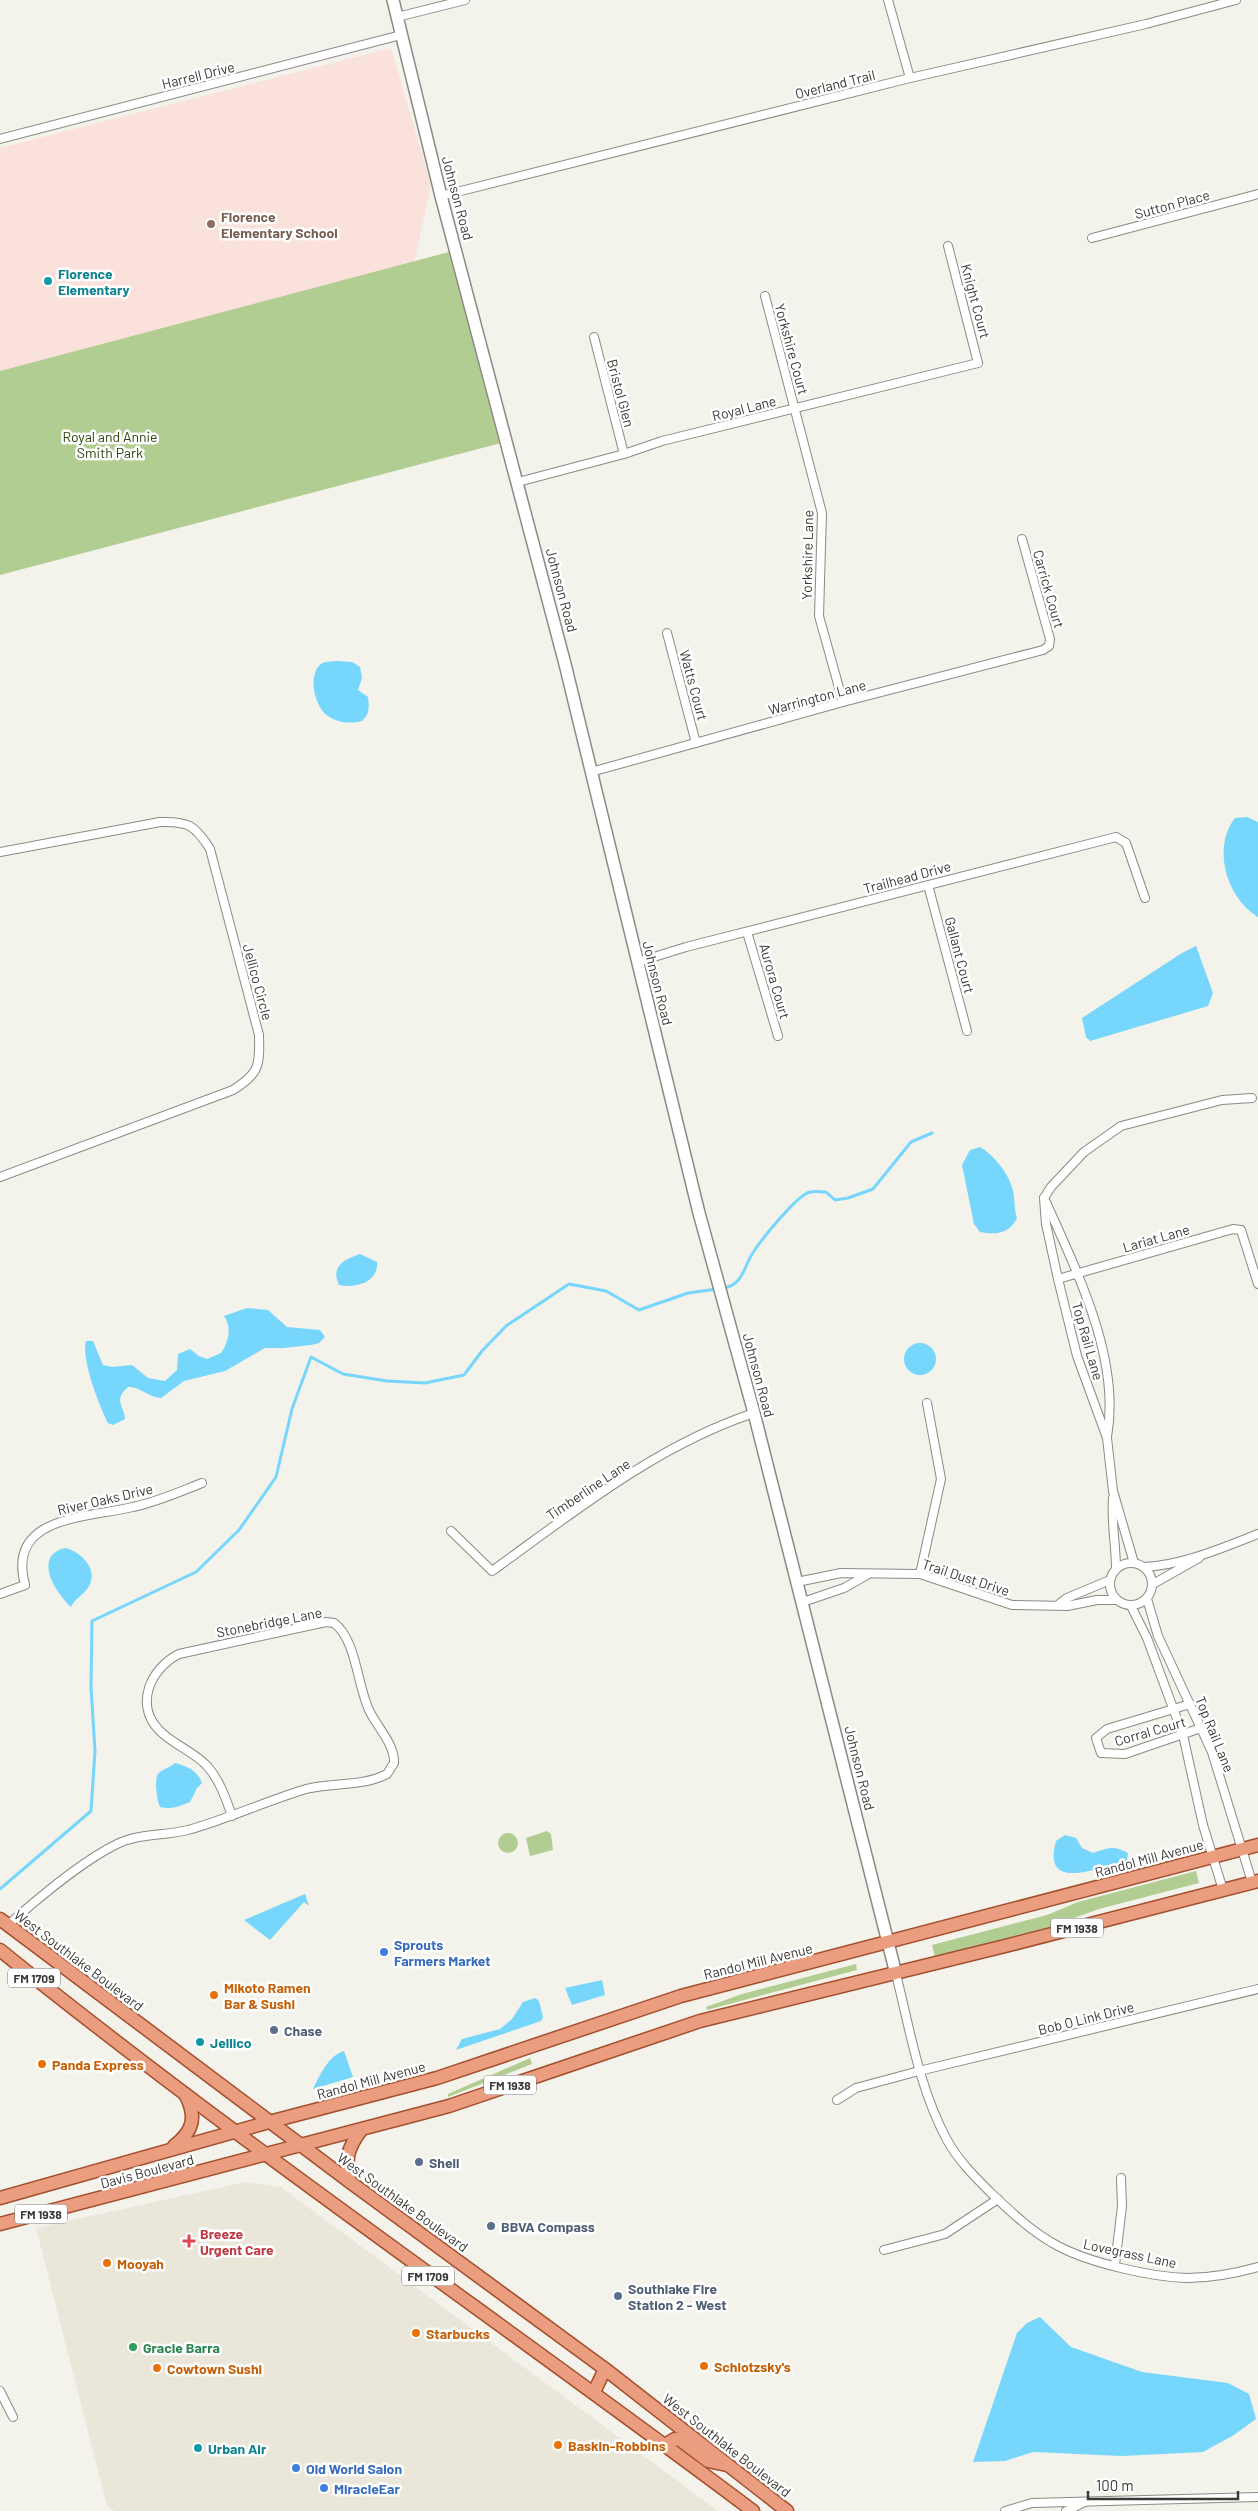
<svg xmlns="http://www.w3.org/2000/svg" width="1258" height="2511" font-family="Barlow,sans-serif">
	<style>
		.built { fill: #eae7da }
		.education { fill: #fbe1db }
		.green { fill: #b2cd92 }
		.water { fill: #76d6fb }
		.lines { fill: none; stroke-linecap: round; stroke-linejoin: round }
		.stream { stroke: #76d6fb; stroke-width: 3 }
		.street-casing { stroke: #8b8a84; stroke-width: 10 }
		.secondary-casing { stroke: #8b8a84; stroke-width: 14 }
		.primary-casing { stroke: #a44f2e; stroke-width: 15 }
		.street { stroke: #fff; stroke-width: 8 }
		.secondary { stroke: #fff; stroke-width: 11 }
		.primary { stroke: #eb9d7f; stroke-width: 12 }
		.education-dot { fill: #8d6e63; stroke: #fff; stroke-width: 2 }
		.culture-dot { fill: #0f9aa8; stroke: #fff; stroke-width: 2 }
		.shop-dot { fill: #3f7fe0; stroke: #fff; stroke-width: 2 }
		.food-dot { fill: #e8710a; stroke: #fff; stroke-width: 2 }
		.service-dot { fill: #5c6f8a; stroke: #fff; stroke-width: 2 }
		.health-dot { fill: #e0444e; stroke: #fff; stroke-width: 2 }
		.leisure-dot { fill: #2e9e5b; stroke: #fff; stroke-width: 2 }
		.labels { text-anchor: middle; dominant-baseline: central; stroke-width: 5; stroke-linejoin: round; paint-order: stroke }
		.shield { fill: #fff; stroke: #757472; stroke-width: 1 }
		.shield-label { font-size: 12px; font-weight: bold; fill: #3a3936 }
		.street-label { font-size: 14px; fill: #3a3936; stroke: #fff }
		.education-label { font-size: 14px; font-weight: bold; fill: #785e54; stroke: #fff; text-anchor: start }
		.culture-label { font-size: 14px; font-weight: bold; fill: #0d838f; stroke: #fff; text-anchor: start }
		.park-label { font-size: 14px; fill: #2f430d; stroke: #fff }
		.shop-label { font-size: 14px; font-weight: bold; fill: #366cbe; stroke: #fff; text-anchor: start }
		.food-label { font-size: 14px; font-weight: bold; fill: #c56008; stroke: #fff; text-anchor: start }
		.service-label { font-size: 14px; font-weight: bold; fill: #4e5e75; stroke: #fff; text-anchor: start }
		.health-label { font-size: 14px; font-weight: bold; fill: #be3a42; stroke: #fff; text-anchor: start }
		.leisure-label { font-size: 14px; font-weight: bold; fill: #27864d; stroke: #fff; text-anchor: start }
	</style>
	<rect width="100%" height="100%" fill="#f3f2eb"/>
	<path class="built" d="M246 2182 281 2187 718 2511H114L107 2506 36 2228Z"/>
	<path class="education" d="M391 48 431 185 414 263 0 371V148Z"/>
	<g class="green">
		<path d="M449 252 501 443 0 575V371Z"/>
		<path d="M547 1831 551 1834 553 1850 530 1856 526 1838Z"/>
		<circle cx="508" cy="1843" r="10"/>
		<path d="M1196 1871 1199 1883 1099 1909 1046 1928 935 1957 932 1945 1047 1915 1078 1902Z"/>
		<path d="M856 1964 857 1970 707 2010 706 2007 742 1994Z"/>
		<path d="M530 2058 532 2064 448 2097V2094Z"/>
	</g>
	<g class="water">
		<path d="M336 661 352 662 360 667 362 678 358 690 368 697C369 707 370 714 362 721 351 724 338 723 328 716 315 708 307 675 321 664 325 661 331 662 336 661Z"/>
		<path d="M1247 817 1258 822V917C1226 898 1212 847 1235 818Z"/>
		<path d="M1196 946 1213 993 1208 1006 1090 1041 1086 1037 1082 1018 1182 953Z"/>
		<path d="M980 1147C994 1155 1010 1175 1013 1191 1015 1200 1014 1209 1017 1218 1009 1234 996 1235 980 1232L974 1224 962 1165 970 1150Z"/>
		<path d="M360 1254 377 1262C379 1282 355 1289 339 1285 330 1266 345 1259 360 1254Z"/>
		<path d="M247 1308 268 1310 287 1327 320 1330 325 1337 319 1343 311 1345 284 1348H265L225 1371 184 1381 161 1398C149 1398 140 1386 128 1387 113 1400 124 1406 125 1419L113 1425 108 1423C99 1405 81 1359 86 1341H93L103 1365 112 1367 132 1365 148 1378 165 1381 177 1370 178 1354 190 1349 199 1356 207 1359 221 1353C229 1341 232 1327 224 1316Z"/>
		<circle cx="920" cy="1359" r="16"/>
		<path d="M65 1548C80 1551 99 1569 89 1586 85 1594 75 1598 71 1607 56 1593 32 1556 65 1548Z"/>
		<path d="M175 1763C187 1766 198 1771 202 1783L197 1788 190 1802C180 1806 171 1810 160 1807 157 1801 154 1780 158 1774 162 1769 171 1767 175 1763Z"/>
		<path d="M1065 1835 1076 1838 1082 1848 1093 1853C1108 1848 1114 1845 1128 1853L1127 1860C1120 1865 1110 1866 1101 1868 1075 1875 1045 1881 1056 1841Z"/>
		<path d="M305 1894 309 1906 304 1902 270 1940 244 1920Z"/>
		<path d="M602 1980 605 1995 572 2005 565 1988Z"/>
		<path d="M535 1998 539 2001 543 2017 541 2021 456 2050 462 2039 500 2029 512 2019 523 2002Z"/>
		<path d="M344 2051 353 2077 313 2089C319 2076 329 2055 344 2051Z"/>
		<path d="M1040 2317 1071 2347 1142 2372 1228 2383 1249 2394 1256 2419 1234 2435 1203 2452 1122 2456 1033 2452 1005 2461 973 2462 1017 2333 1027 2323Z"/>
	</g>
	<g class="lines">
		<g class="stream">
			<path d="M723 1288C744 1285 744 1265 754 1251 762 1239 798 1194 810 1192 815 1191 821 1192 826 1192L835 1200 848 1198 873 1189 911 1142 932 1133"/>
			<path d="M0 1889 91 1811 95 1751 91 1687 92 1621 196 1572 239 1530 276 1477 292 1409 311 1357 343 1374 387 1381 425 1383 464 1375 482 1351 506 1326 569 1284 606 1291 639 1310 688 1293 717 1289"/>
		</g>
		<defs>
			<g id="street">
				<path d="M888 0 910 78"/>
				<path d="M397 17 465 0"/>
				<path d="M0 139 401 35"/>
				<path d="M441 196 910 78 1146 24 1236 0"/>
				<path d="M1092 238 1258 194"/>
				<path d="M765 296 822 513 819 616 843 702"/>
				<path d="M594 337 624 454"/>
				<path d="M518 482 624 454 662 441 978 363 948 246"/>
				<path d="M667 633 696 743"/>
				<path d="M591 772 843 702 1043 650 1049 646 1050 639 1022 539"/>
				<path d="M0 852 160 822C188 821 195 825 210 849L259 1035C260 1067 259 1073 233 1090L0 1177"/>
				<path d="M928 885 967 1031"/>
				<path d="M747 932 778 1036"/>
				<path d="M638 962 686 947 1116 837 1126 843 1145 898"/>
				<path d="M1044 1198 1046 1224 1058 1279 1077 1356 1107 1438 1113 1491 1134 1563"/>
				<path d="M1044 1198 1051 1187 1084 1152 1121 1126 1222 1100 1252 1098"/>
				<path d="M1046 1202C1077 1272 1121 1359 1107 1437"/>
				<path d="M1058 1279 1233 1229 1241 1230 1258 1284"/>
				<path d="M1113 1498C1111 1522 1116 1545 1116 1569"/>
				<path d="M451 1531 492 1571C574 1512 657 1445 754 1413"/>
				<circle cx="1131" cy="1584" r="21"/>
				<path d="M1144 1567C1183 1565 1222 1548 1258 1534"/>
				<path d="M920 1574 941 1479 927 1403"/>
				<path d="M797 1582 841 1573 920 1574 1012 1605 1067 1606 1097 1600H1116"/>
				<path d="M1153 1584 1199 1558"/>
				<path d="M0 1594 25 1585C6 1515 88 1518 133 1507 157 1502 179 1492 202 1483"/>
				<path d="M1147 1599 1158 1636 1212 1752 1252 1882"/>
				<path d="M803 1602 844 1588 867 1575"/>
				<path d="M1058 1605 1067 1598 1110 1580"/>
				<path d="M1131 1606 1147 1638 1183 1735 1203 1825 1223 1890"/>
				<path d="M1190 1704 1107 1729 1096 1738 1101 1753 1125 1754 1201 1728"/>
				<path d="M8 1925C36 1900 84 1860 117 1844 140 1833 164 1836 188 1830 228 1819 266 1801 306 1789 333 1782 362 1787 387 1774L394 1763C395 1745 378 1728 370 1712 357 1687 357 1640 334 1623L326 1622 179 1654C151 1668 134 1704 159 1730 173 1745 194 1751 208 1767 220 1781 226 1799 232 1816"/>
				<path d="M896 1974C910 2030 919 2088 947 2140 958 2160 974 2176 990 2192 1011 2212 1033 2233 1058 2246 1090 2263 1151 2277 1187 2278 1210 2278 1236 2273 1258 2267"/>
				<path d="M837 2100 856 2088 919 2071 1258 1989"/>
				<path d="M884 2250 945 2234 998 2199"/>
				<path d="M1115 2265 1122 2206 1121 2178"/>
				<path d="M0 2391 13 2417"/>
				<path d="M1005 2511 1032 2503 1258 2497"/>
				<path d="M1066 2511 1085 2502"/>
			</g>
			<path id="secondary" d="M393 0 441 196 565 664 699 1213 754 1413 896 1974"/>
			<g id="primary">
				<path d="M0 1919 350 2182 605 2369 787 2511"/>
				<path d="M0 1950C244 2147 503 2323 753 2511"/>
				<path d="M174 2146C194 2131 197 2116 185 2094"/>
				<path d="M350 2182C345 2159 347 2149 361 2130"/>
				<path d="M0 2198 269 2122 437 2078 681 1996 1258 1845"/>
				<path d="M0 2224 449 2106 700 2021 1001 1947 1258 1881"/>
				<path d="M594 2392 605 2369"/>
				<path d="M665 2445 675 2439 680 2440 708 2461 727 2465"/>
			</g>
		</defs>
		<use href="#street" class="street-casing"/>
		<use href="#secondary" class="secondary-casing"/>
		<use href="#primary" class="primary-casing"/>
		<use href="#street" class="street"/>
		<use href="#secondary" class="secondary"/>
		<use href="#primary" class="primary"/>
	</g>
	<circle class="education-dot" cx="211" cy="224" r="5"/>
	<g class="culture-dot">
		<circle cx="48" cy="281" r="5"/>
		<circle cx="200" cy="2042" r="5"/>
		<circle cx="198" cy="2448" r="5"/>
	</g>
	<g class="shop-dot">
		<circle cx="384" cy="1952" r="5"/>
		<circle cx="296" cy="2468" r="5"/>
		<circle cx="324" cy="2488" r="5"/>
	</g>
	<g class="food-dot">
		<circle cx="214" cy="1995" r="5"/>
		<circle cx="42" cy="2064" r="5"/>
		<circle cx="107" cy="2263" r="5"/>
		<circle cx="416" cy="2333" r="5"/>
		<circle cx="704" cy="2366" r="5"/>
		<circle cx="157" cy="2368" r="5"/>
		<circle cx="558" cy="2445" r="5"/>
	</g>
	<g class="service-dot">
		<circle cx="274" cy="2030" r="5"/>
		<circle cx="419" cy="2162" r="5"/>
		<circle cx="491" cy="2226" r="5"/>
		<circle cx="618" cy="2296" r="5"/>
	</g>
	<path class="health-dot" d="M186.5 2233.5h5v5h5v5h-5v5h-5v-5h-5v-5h5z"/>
	<circle class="leisure-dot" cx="133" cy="2347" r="5"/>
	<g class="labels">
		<g class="shield">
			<rect x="1051" y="1918.5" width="52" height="19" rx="4"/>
			<rect x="8" y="1968.5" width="52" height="19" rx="4"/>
			<rect x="484" y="2075.5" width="52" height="19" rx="4"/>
			<rect x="15" y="2204.5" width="52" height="19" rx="4"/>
			<rect x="402" y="2266.5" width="52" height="19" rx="4"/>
		</g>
		<g class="shield-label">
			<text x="1077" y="1928">FM 1938</text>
			<text x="34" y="1978">FM 1709</text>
			<text x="510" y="2085">FM 1938</text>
			<text x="41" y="2214">FM 1938</text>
			<text x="428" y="2276">FM 1709</text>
		</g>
		<g class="street-label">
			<text transform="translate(198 75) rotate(-14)">Harrell Drive</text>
			<text transform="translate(835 84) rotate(-14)">Overland Trail</text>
			<text transform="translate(458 198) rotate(75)">Johnson Road</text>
			<text transform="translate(1172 204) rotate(-15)">Sutton Place</text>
			<text transform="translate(976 301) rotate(75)">Knight Court</text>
			<text transform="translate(792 349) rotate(75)">Yorkshire Court</text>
			<text transform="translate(621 393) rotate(75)">Bristol Glen</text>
			<text transform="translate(744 408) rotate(-14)">Royal Lane</text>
			<text transform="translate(807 555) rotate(-89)">Yorkshire Lane</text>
			<text transform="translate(1049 589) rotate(74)">Carrick Court</text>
			<text transform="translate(562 590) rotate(75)">Johnson Road</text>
			<text transform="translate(694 685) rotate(75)">Watts Court</text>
			<text transform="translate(817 697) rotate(-15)">Warrington Lane</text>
			<text transform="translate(907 877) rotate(-15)">Trailhead Drive</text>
			<text transform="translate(960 955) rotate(75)">Gallant Court</text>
			<text transform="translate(775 981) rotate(74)">Aurora Court</text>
			<text transform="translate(258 982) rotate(75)">Jellico Circle</text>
			<text transform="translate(658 983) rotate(76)">Johnson Road</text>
			<text transform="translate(1156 1238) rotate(-16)">Lariat Lane</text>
			<text transform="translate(1088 1341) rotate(74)">Top Rail Lane</text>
			<text transform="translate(759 1375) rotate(75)">Johnson Road</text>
			<text transform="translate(588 1489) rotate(-34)">Timberline Lane</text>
			<text transform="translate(105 1499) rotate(-13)">River Oaks Drive</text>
			<text transform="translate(966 1577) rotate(18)">Trail Dust Drive</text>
			<text transform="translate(269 1622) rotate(-11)">Stonebridge Lane</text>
			<text transform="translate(1150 1731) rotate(-16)">Corral Court</text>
			<text transform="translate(1215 1734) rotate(68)">Top Rail Lane</text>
			<text transform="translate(860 1768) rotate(76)">Johnson Road</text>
			<text transform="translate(1149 1858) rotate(-15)">Randol Mill Avenue</text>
			<text transform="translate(79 1960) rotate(37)">West Southlake Boulevard</text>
			<text transform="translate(758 1961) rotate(-14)">Randol Mill Avenue</text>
			<text transform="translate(1086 2018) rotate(-14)">Bob O Link Drive</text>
			<text transform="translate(371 2080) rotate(-15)">Randol Mill Avenue</text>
			<text transform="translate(147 2171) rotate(-15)">Davis Boulevard</text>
			<text transform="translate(403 2202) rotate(36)">West Southlake Boulevard</text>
			<text transform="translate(1130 2253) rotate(12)">Lovegrass Lane</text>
			<text transform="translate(727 2445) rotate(38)">West Southlake Boulevard</text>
		</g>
		<g class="education-label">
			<text x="221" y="216">Florence<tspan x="221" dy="16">Elementary School</tspan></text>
		</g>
		<g class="culture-label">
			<text x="58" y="273">Florence<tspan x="58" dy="16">Elementary</tspan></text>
			<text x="210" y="2042">Jellico</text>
			<text x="208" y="2448">Urban Air</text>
		</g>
		<g class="park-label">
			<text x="110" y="436">Royal and Annie<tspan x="110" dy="16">Smith Park</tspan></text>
		</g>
		<g class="shop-label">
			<text x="394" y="1944">Sprouts<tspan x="394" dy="16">Farmers Market</tspan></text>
			<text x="306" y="2468">Old World Salon</text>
			<text x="334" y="2488">MiracleEar</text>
		</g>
		<g class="food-label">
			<text x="224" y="1987">Mikoto Ramen<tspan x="224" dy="16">Bar &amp; Sushi</tspan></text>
			<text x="52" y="2064">Panda Express</text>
			<text x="117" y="2263">Mooyah</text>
			<text x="426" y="2333">Starbucks</text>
			<text x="714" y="2366">Schlotzsky's</text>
			<text x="167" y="2368">Cowtown Sushi</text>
			<text x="568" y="2445">Baskin-Robbins</text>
		</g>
		<g class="service-label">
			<text x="284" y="2030">Chase</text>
			<text x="429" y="2162">Shell</text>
			<text x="501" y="2226">BBVA Compass</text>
			<text x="628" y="2288">Southlake Fire<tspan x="628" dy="16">Station 2 - West</tspan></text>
		</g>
		<g class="health-label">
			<text x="200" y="2233">Breeze<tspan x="200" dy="16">Urgent Care</tspan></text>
		</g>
		<g class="leisure-label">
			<text x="143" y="2347">Gracie Barra</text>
		</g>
	</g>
	<path d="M1088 2491v8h150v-8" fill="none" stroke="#3a3936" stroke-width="2.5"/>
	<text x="1096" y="2491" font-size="15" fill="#3a3936" stroke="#ffffff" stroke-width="4" paint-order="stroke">100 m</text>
</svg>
